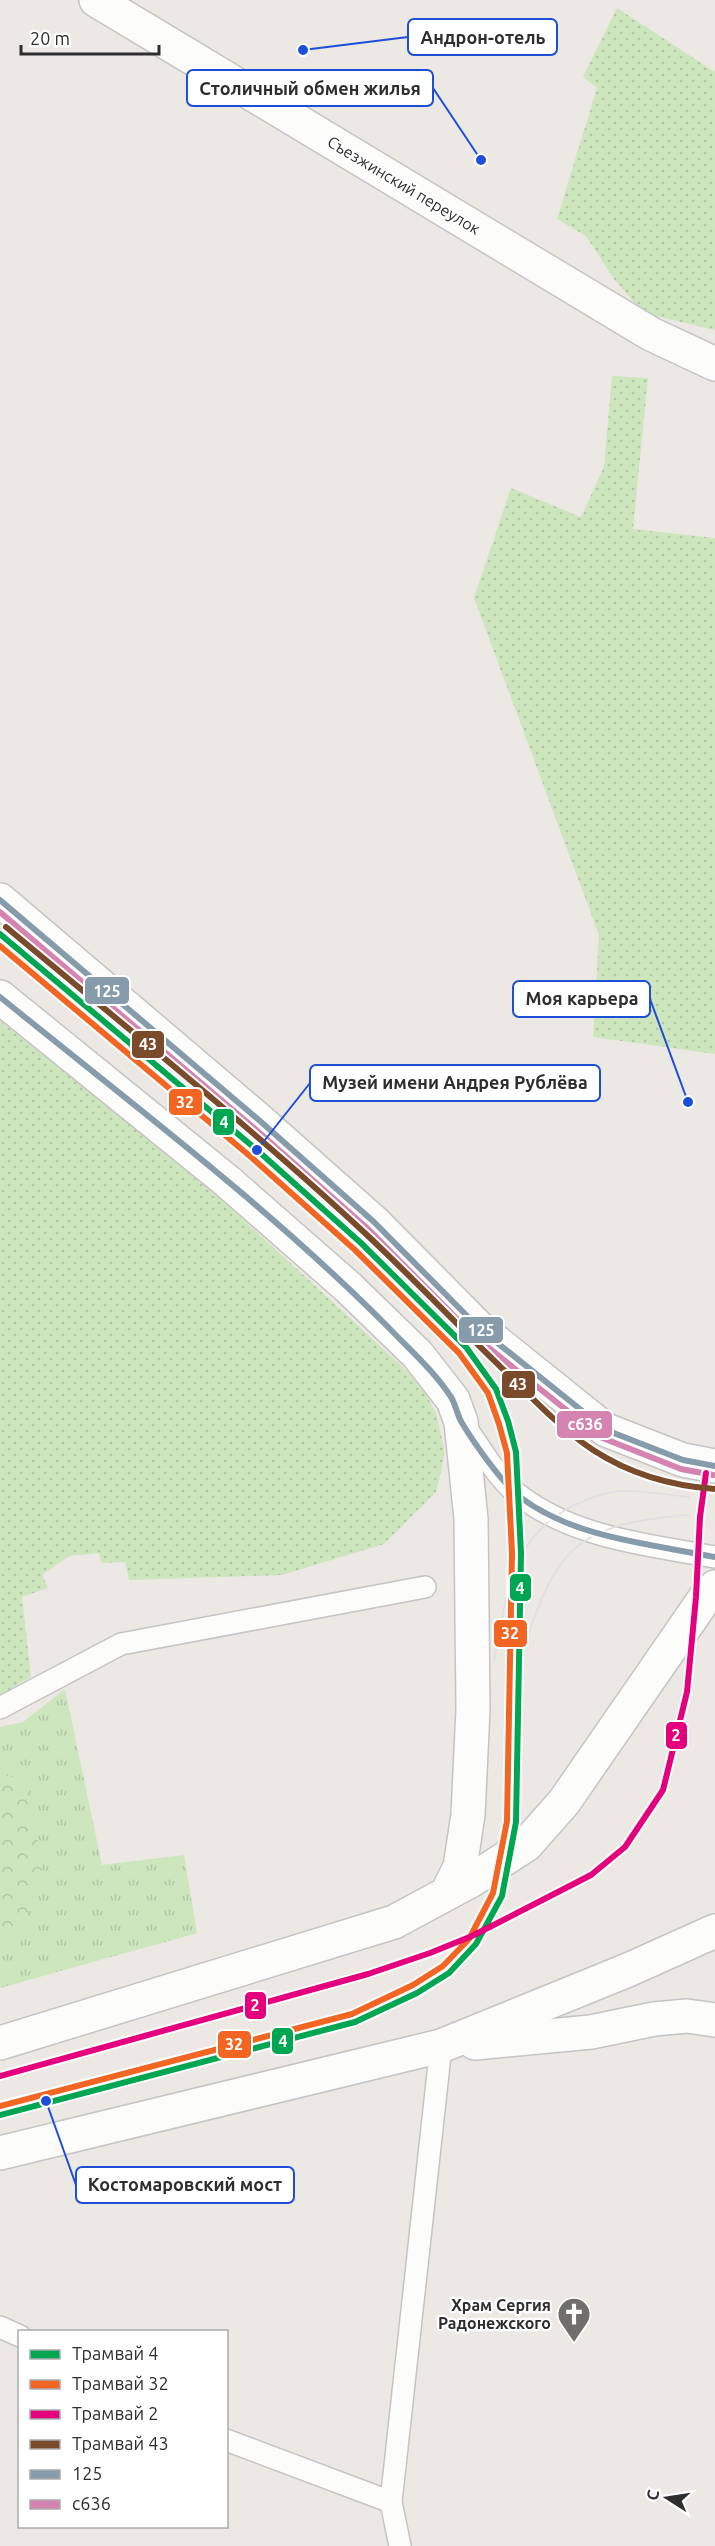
<svg xmlns="http://www.w3.org/2000/svg" width="715" height="2546" font-family="Ubuntu,sans-serif">
	<style>
		.grass { fill: url(#grass-tufts) }
		.forest { fill: url(#forest-crowns) }
		.park { fill: url(#park-dots) }
		.lines { fill: none; stroke-linecap: round; stroke-linejoin: round }
		.lane-casing { stroke: #c5c4c5; stroke-width: 24 }
		.street-casing { stroke: #c5c4c5; stroke-width: 36 }
		.secondary-casing { stroke: #c5c4c5; stroke-width: 36 }
		.lane { stroke: #fcfcfb; stroke-width: 21 }
		.street { stroke: #fcfcfb; stroke-width: 33 }
		.secondary { stroke: #fcfcfb; stroke-width: 33 }
		.tram { stroke: #dfdfe1; stroke-width: 1.5 }
		.bus-1-casing { stroke: #fff; stroke-width: 10 }
		.bus-2-casing { stroke: #fff; stroke-width: 10 }
		.bus-1 { stroke: #879cab; stroke-width: 6 }
		.bus-2 { stroke: #d584b1; stroke-width: 6 }
		.tram-1-casing { stroke: #fff; stroke-width: 10 }
		.tram-2-casing { stroke: #fff; stroke-width: 10 }
		.tram-3-casing { stroke: #fff; stroke-width: 10 }
		.tram-4-casing { stroke: #fff; stroke-width: 10 }
		.tram-1 { stroke: #00a651; stroke-width: 6 }
		.tram-2 { stroke: #f26522; stroke-width: 6 }
		.tram-3 { stroke: #e5007d; stroke-width: 6 }
		.tram-4 { stroke: #7a4b2a; stroke-width: 6 }
		.labels { text-anchor: middle; dominant-baseline: central; stroke-width: 4.5; stroke-linejoin: round; paint-order: stroke }
		.street-label { font-size: 16px; fill: #2e2e2e; stroke: #fff }
		.poi-label { font-size: 16px; font-weight: bold; fill: #2e2e2e; stroke: #fff; text-anchor: end }
		.leader { fill: none; stroke: #1d4ed8; stroke-width: 2 }
		.callout-dot { fill: #1d4ed8; stroke: #fff; stroke-width: 2 }
		.callout { fill: #fff; stroke: #1d4ed8; stroke-width: 2 }
		.callout-label { font-size: 18px; text-anchor: middle; font-weight: bold; fill: #2e2e2e }
		.line-badge { stroke: #fff; stroke-width: 2 }
		.badge-label { font-size: 16px; text-anchor: middle; font-weight: bold; fill: #fff }
	</style>
	<defs>
		<pattern id="grass-tufts" width="24" height="20" patternUnits="userSpaceOnUse" patternTransform="scale(1.5)"><rect width="24" height="20" fill="#cee6be"/><path d="M3 7l-1-3M5 7V3M7 7l1-3M15 17l-1-3M17 17v-4M19 17l1-3" fill="none" stroke="#b1c6a4"/></pattern>
		<pattern id="forest-crowns" width="20" height="18" patternUnits="userSpaceOnUse" patternTransform="scale(1.5)"><rect width="20" height="18" fill="#cee6be"/><path d="M2 6a3 3 0 1 1 6 0M12 15a3 3 0 1 1 6 0" fill="none" stroke="#b1c6a4"/></pattern>
		<pattern id="park-dots" width="8" height="8" patternUnits="userSpaceOnUse" patternTransform="scale(1.5)"><rect width="8" height="8" fill="#cee6be"/><path d="M2 2h.1M6 6h.1" fill="none" stroke="#b1c6a4" stroke-width="1.8" stroke-linecap="round"/></pattern>
	</defs>
	<rect width="100%" height="100%" fill="#ece8e4"/>
	<path class="grass" d="M65 1689 102 1865 184 1855 197 1933 0 1988V1727L23 1722Z"/>
	<path class="forest" d="M0 1774 24 1780 43 1865 22 1932 0 1935Z"/>
	<g class="park">
		<path d="M617 8 715 72V330L643 313 614 279 586 236 557 219 597 88 583 77Z"/>
		<path d="M612 376 648 378 633 529 715 538V1054L593 1037 599 935 474 598 511 488 581 517 604 467Z"/>
		<path d="M0 1021 178 1159 420 1383 436 1413 445 1453 436 1492 384 1544 282 1575 129 1580 125 1562 101 1563 99 1553 69 1556 42 1575 48 1588 22 1597 31 1677 0 1695Z"/>
	</g>
	<g class="lines">
		<defs>
			<g id="lane">
				<path d="M464 1425C481 1448 497 1479 520 1496 575 1538 649 1545 715 1557"/>
				<path d="M0 1708 121 1644 425 1587"/>
				<path d="M0 2327 20 2336"/>
				<path d="M226 2440 391 2502 400 2546"/>
				<path d="M391 2502 441 2046"/>
			</g>
			<g id="street">
				<path d="M96 0 651 334 715 364"/>
				<path d="M0 900 260 1121 374 1222 480 1329 606 1430 683 1460 715 1466"/>
				<path d="M0 997 227 1181 348 1287 418 1355 453 1400 461 1422 471 1519 473 1709 468 1815 460 1867 447 1893"/>
			</g>
			<g id="secondary">
				<path d="M0 2043 394 1922 472 1880 526 1845 564 1802 705 1598 715 1587"/>
				<path d="M475 2043 591 2032 654 2019 687 2016 715 2020"/>
				<path d="M0 2153 441 2046 628 1970 715 1931"/>
			</g>
		</defs>
		<use href="#lane" class="lane-casing"/>
		<use href="#street" class="street-casing"/>
		<use href="#secondary" class="secondary-casing"/>
		<use href="#lane" class="lane"/>
		<use href="#street" class="street"/>
		<use href="#secondary" class="secondary"/>
		<g class="tram">
			<path d="M494 1661C506 1598 510 1534 577 1504 592 1497 608 1491 625 1491 646 1491 668 1495 689 1497"/>
			<path d="M519 1662C555 1553 568 1524 689 1515"/>
		</g>
		<defs>
			<g id="bus-1">
				<path d="M0 900 260 1121 374 1222 480 1329 606 1430 683 1460 715 1466"/>
				<path d="M0 997C132 1104 269 1207 389 1328 410 1350 434 1371 451 1397 456 1405 457 1415 462 1423 474 1443 502 1483 520 1497 574 1538 650 1544 715 1557"/>
			</g>
			<path id="bus-2" d="M0 912 254 1128 368 1229 474 1336 600 1437 681 1469 713 1475"/>
		</defs>
		<use href="#bus-1" class="bus-1-casing"/>
		<use href="#bus-2" class="bus-2-casing"/>
		<use href="#bus-1" class="bus-1"/>
		<use href="#bus-2" class="bus-2"/>
		<defs>
			<path id="tram-1" d="M0 934 257 1150 361 1243 466 1347 496 1389 508 1421 516 1452 521 1553 516 1822 502 1896 476 1944 449 1973 417 1993 355 2022 0 2115"/>
			<path id="tram-2" d="M0 946 251 1157 355 1250 459 1353 488 1393 499 1424 507 1453 512 1553 507 1821 493 1893 469 1939 443 1966 413 1985 352 2014 0 2106"/>
			<path id="tram-3" d="M0 2076 368 1974 430 1953 472 1936 591 1875 625 1847 663 1790 687 1692 696 1597 700 1517 706 1473"/>
			<path id="tram-4" d="M6 927C127 1028 251 1127 367 1235 416 1281 462 1330 511 1377 537 1403 563 1430 593 1450 630 1474 672 1486 715 1489"/>
		</defs>
		<use href="#tram-1" class="tram-1-casing"/>
		<use href="#tram-2" class="tram-2-casing"/>
		<use href="#tram-3" class="tram-3-casing"/>
		<use href="#tram-4" class="tram-4-casing"/>
		<use href="#tram-1" class="tram-1"/>
		<use href="#tram-2" class="tram-2"/>
		<use href="#tram-3" class="tram-3"/>
		<use href="#tram-4" class="tram-4"/>
	</g>
	<defs>
		<symbol id="church-pin" viewBox="-11 -11 22 30"><path d="M0 17L-7.5 6A9.5 9.5 0 1 1 7.5 6Z" fill="#706f6e" stroke="#fff"/><path d="M-1.2-6h2.4v3.5h3.3v2.4h-3.3V6h-2.4V-.1h-3.3v-2.4h3.3Z" fill="#fff"/></symbol>
	</defs>
	<g fill-rule="evenodd">
		<use href="#church-pin" x="555" y="2295" width="38" height="52"/>
	</g>
	<g class="labels">
		<g class="street-label">
			<text transform="translate(404 185) rotate(31)">Съезжинский переулок</text>
		</g>
		<g class="poi-label">
			<text x="551" y="2305">Храм Сергия<tspan x="551" dy="18">Радонежского</tspan></text>
		</g>
	</g>
	<path class="leader" d="M303 50L408 37M481 160L433 88M688 1102L650 999M257 1150L310 1083M46 2101L76 2185"/>
	<g class="callout-dot">
		<circle cx="303" cy="50" r="6"/>
		<circle cx="481" cy="160" r="6"/>
		<circle cx="688" cy="1102" r="6"/>
		<circle cx="257" cy="1150" r="6"/>
		<circle cx="46" cy="2101" r="6"/>
	</g>
	<g class="callout">
		<rect x="408" y="19" width="149" height="36" rx="6"/>
		<rect x="187" y="70" width="246" height="36" rx="6"/>
		<rect x="513" y="981" width="137" height="36" rx="6"/>
		<rect x="310" y="1065" width="290" height="36" rx="6"/>
		<rect x="76" y="2167" width="218" height="36" rx="6"/>
	</g>
	<g class="callout-label">
		<text x="483" y="44">Андрон-отель</text>
		<text x="310" y="95">Столичный обмен жилья</text>
		<text x="582" y="1005">Моя карьера</text>
		<text x="455" y="1089">Музей имени Андрея Рублёва</text>
		<text x="185" y="2191">Костомаровский мост</text>
	</g>
	<g class="line-badge">
		<rect x="84" y="976" width="46" height="29" rx="6" fill="#879cab"/>
		<rect x="131" y="1030" width="34" height="29" rx="6" fill="#7a4b2a"/>
		<rect x="168" y="1088" width="35" height="28" rx="6" fill="#f26522"/>
		<rect x="212" y="1108" width="23" height="28" rx="6" fill="#00a651"/>
		<rect x="458" y="1316" width="46" height="28" rx="6" fill="#879cab"/>
		<rect x="501" y="1370" width="35" height="29" rx="6" fill="#7a4b2a"/>
		<rect x="556" y="1410" width="57" height="29" rx="6" fill="#d584b1"/>
		<rect x="509" y="1573" width="23" height="29" rx="6" fill="#00a651"/>
		<rect x="493" y="1619" width="35" height="29" rx="6" fill="#f26522"/>
		<rect x="665" y="1721" width="23" height="29" rx="6" fill="#e5007d"/>
		<rect x="244" y="1991" width="23" height="29" rx="6" fill="#e5007d"/>
		<rect x="271" y="2027" width="23" height="28" rx="6" fill="#00a651"/>
		<rect x="217" y="2030" width="35" height="29" rx="6" fill="#f26522"/>
	</g>
	<g class="badge-label">
		<text x="107" y="997">125</text>
		<text x="148" y="1050">43</text>
		<text x="185" y="1108">32</text>
		<text x="224" y="1128">4</text>
		<text x="481" y="1336">125</text>
		<text x="518" y="1390">43</text>
		<text x="585" y="1430">с636</text>
		<text x="520" y="1594">4</text>
		<text x="510" y="1639">32</text>
		<text x="676" y="1741">2</text>
		<text x="255" y="2011">2</text>
		<text x="283" y="2047">4</text>
		<text x="234" y="2050">32</text>
	</g>
	<rect x="18" y="2330" width="210" height="198" fill="#ffffff" stroke="#ababab" stroke-width="1.5"/>
	<rect x="30" y="2350" width="30" height="9" fill="#00a651" stroke="#ababab" stroke-width="1.5"/>
	<text x="72" y="2360" font-size="18" fill="#2e2e2e">Трамвай 4</text>
	<rect x="30" y="2380" width="30" height="9" fill="#f26522" stroke="#ababab" stroke-width="1.5"/>
	<text x="72" y="2390" font-size="18" fill="#2e2e2e">Трамвай 32</text>
	<rect x="30" y="2410" width="30" height="9" fill="#e5007d" stroke="#ababab" stroke-width="1.5"/>
	<text x="72" y="2420" font-size="18" fill="#2e2e2e">Трамвай 2</text>
	<rect x="30" y="2440" width="30" height="9" fill="#7a4b2a" stroke="#ababab" stroke-width="1.5"/>
	<text x="72" y="2450" font-size="18" fill="#2e2e2e">Трамвай 43</text>
	<rect x="30" y="2470" width="30" height="9" fill="#879cab" stroke="#ababab" stroke-width="1.5"/>
	<text x="72" y="2480" font-size="18" fill="#2e2e2e">125</text>
	<rect x="30" y="2500" width="30" height="9" fill="#d584b1" stroke="#ababab" stroke-width="1.5"/>
	<text x="72" y="2510" font-size="18" fill="#2e2e2e">с636</text>
	<g transform="translate(667 2498) rotate(282)" stroke="#ffffff" stroke-width="4.5" paint-order="stroke">
	<path d="M0-4.5L10 22L0 15L-10 22Z" fill="#2e2e2e"/>
	<text y="-9" font-size="16" font-weight="bold" text-anchor="middle" fill="#2e2e2e">С</text>
	</g>
	<path d="M21 45v9h138v-9" fill="none" stroke="#2e2e2e" stroke-width="3"/>
	<text x="30" y="45" font-size="18" fill="#2e2e2e" stroke="#ffffff" stroke-width="4.5" paint-order="stroke">20 m</text>
</svg>
